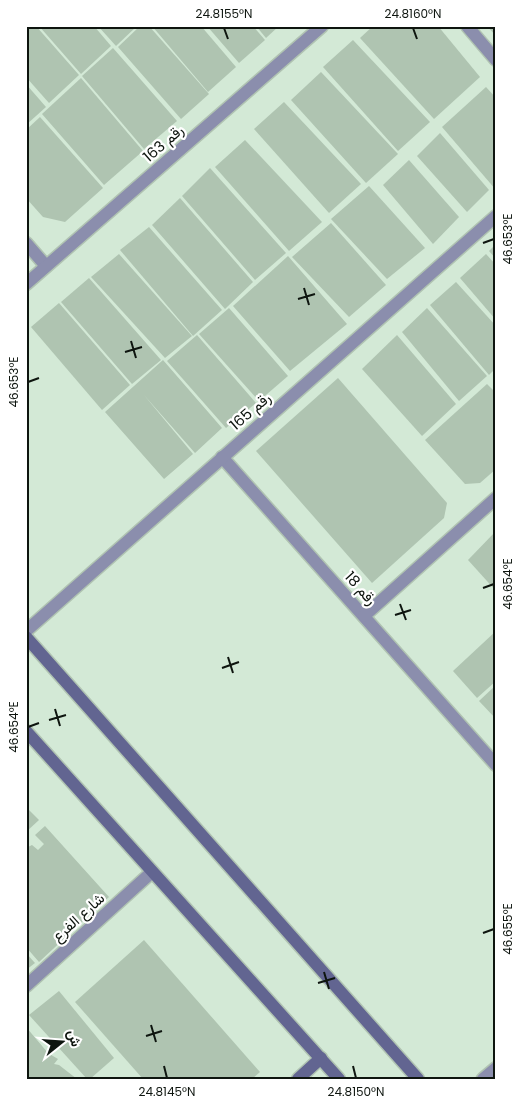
<svg xmlns="http://www.w3.org/2000/svg" width="522" height="1105" font-family="Poppins,Vazirmatn,sans-serif">
	<style>
		.building { fill: #afc4b1 }
		.lines { fill: none; stroke-linecap: round; stroke-linejoin: round }
		.street-casing { stroke: #b0c3b2; stroke-width: 15 }
		.secondary-casing { stroke: #b0c3b2; stroke-width: 15 }
		.street { stroke: #8b8ead; stroke-width: 12 }
		.secondary { stroke: #626591; stroke-width: 12 }
		.ticks { fill: none; stroke: #0e150f; stroke-width: 2 }
		.labels { text-anchor: middle; dominant-baseline: central; stroke-width: 4.5; stroke-linejoin: round; paint-order: stroke }
		.street-label { font-size: 15px; fill: #0e150f; stroke: #fff }
		.neatline { fill: none; stroke: #0e150f; stroke-width: 2 }
		.ticks-label { font-size: 12px; text-anchor: middle; fill: #0e150f }
	</style>
	<rect width="100%" height="100%" fill="#d3e9d6"/>
	<g class="building">
		<path d="M26 26H36L79 75 49 103 26 77Z"/>
		<path d="M39 26H94L111 46 81 74Z"/>
		<path d="M98 26H137L116 46Z"/>
		<path d="M140 26H149L209 94 181 119 118 47Z"/>
		<path d="M152 26H201L236 67 208 92Z"/>
		<path d="M207 26H253L265 40 239 63Z"/>
		<path d="M256 26H279L266 38Z"/>
		<path d="M373 26H438L480 77 434 119 360 38Z"/>
		<path d="M487 26H496V36Z"/>
		<path d="M353 40 430 122 398 151 323 67Z"/>
		<path d="M113 48 177 121 144 149 82 76Z"/>
		<path d="M321 72 398 154 366 183 291 100Z"/>
		<path d="M81 78 143 151 104 185 42 114Z"/>
		<path d="M26 84 46 107 26 125Z"/>
		<path d="M486 87 496 98V190L442 127Z"/>
		<path d="M284 102 361 184 329 213 254 129Z"/>
		<path d="M40 117 103 188 65 222 43 217 26 198V130Z"/>
		<path d="M440 133 489 190 467 212 417 156Z"/>
		<path d="M245 140 322 222 289 251 215 167Z"/>
		<path d="M409 160 459 217 433 244 383 185Z"/>
		<path d="M210 168 286 253 255 280 182 196Z"/>
		<path d="M369 186 425 248 387 279 331 219Z"/>
		<path d="M180 198 253 282 225 309 152 225Z"/>
		<path d="M331 223 386 285 349 317 292 257Z"/>
		<path d="M149 227 222 310 193 336 120 250Z"/>
		<path d="M496 244V259L489 251Z"/>
		<path d="M119 254 192 336 165 358 91 277Z"/>
		<path d="M486 254 496 265V320L460 278Z"/>
		<path d="M288 256 347 324 290 371 233 306Z"/>
		<path d="M89 278 161 360 132 384 61 302Z"/>
		<path d="M456 282 496 326V368L489 375 430 305Z"/>
		<path d="M59 303 130 385 102 410 31 327Z"/>
		<path d="M229 308 288 376 259 401 199 334Z"/>
		<path d="M427 308 487 376 459 401 402 332Z"/>
		<path d="M197 335 256 403 226 428 167 361Z"/>
		<path d="M397 335 456 404 422 436 362 369Z"/>
		<path d="M163 360 222 428 195 453 144 395 193 454 164 479 105 412Z"/>
		<path d="M338 378 447 503 444 518 372 583 256 451Z"/>
		<path d="M487 384 496 393V469L480 483 465 484 425 440Z"/>
		<path d="M496 531V591L468 560Z"/>
		<path d="M496 631V681L477 698 453 671Z"/>
		<path d="M496 685V719L479 701Z"/>
		<path d="M26 807 39 820 26 832Z"/>
		<path d="M45 826 109 897 39 962 26 947V848L32 845 38 850 44 844 35 835Z"/>
		<path d="M144 940 260 1072 252 1079H143L75 1002Z"/>
		<path d="M26 953 35 963 26 970Z"/>
		<path d="M59 991 114 1058 90 1079H87L29 1015Z"/>
		<path d="M26 1027 48 1053 58 1059 54 1064 59 1065 77 1079H26Z"/>
	</g>
	<g class="lines">
		<defs>
			<g id="street">
				<path d="M467 26 496 60"/>
				<path d="M26 243 46 266"/>
				<path d="M26 284 322 26"/>
				<path d="M222 457 496 765"/>
				<path d="M364 616 496 498"/>
				<path d="M26 631 496 216"/>
				<path d="M26 986 152 872"/>
				<path d="M483 1079 496 1068"/>
			</g>
			<g id="secondary">
				<path d="M26 637 418 1079"/>
				<path d="M26 731 339 1079"/>
				<path d="M298 1079 321 1058"/>
			</g>
		</defs>
		<use href="#street" class="street-casing"/>
		<use href="#secondary" class="secondary-casing"/>
		<use href="#street" class="street"/>
		<use href="#secondary" class="secondary"/>
	</g>
	<path class="ticks" d="M224 28 228 39M413 28 417 39M483 243 494 239M304 288 309 305M298 299 315 294M131 341 136 358M125 352 142 347M28 382 39 378M483 588 494 584M400 604 406 620M395 615 411 610M228 657 233 673M222 668 239 662M55 709 60 726M49 720 66 715M28 727 39 723M483 933 494 929M324 972 329 989M318 983 335 978M151 1025 156 1042M146 1036 162 1031M164 1066 167 1078M353 1066 356 1078"/>
	<g class="labels">
		<g class="street-label">
			<text transform="translate(163 143) rotate(-41)">رقم 163</text>
			<text transform="translate(250 411) rotate(-41)">رقم 165</text>
			<text transform="translate(361 588) rotate(48)">رقم 18</text>
			<text transform="translate(78 917) rotate(-42)">شارع الفرع</text>
		</g>
	</g>
	<rect width="522" height="1105" fill="none" stroke="#ffffff" stroke-width="55"/>
	<g transform="translate(62 1042) rotate(73)" stroke="#ffffff" stroke-width="4" paint-order="stroke">
	<path d="M0-4L9 19L0 12L-9 19Z" fill="#0e150f"/>
	<text y="-8" font-size="14" font-weight="bold" text-anchor="middle" fill="#0e150f">ش</text>
	</g>
	<rect x="28" y="28" width="466" height="1050" class="neatline"/>
	<g class="ticks-label">
		<text x="224" y="18">24.8155°N</text>
		<text x="413" y="18">24.8160°N</text>
		<text transform="translate(508 239) rotate(-90)" y="4">46.653°E</text>
		<text transform="translate(14 382) rotate(-90)" y="4">46.653°E</text>
		<text transform="translate(508 584) rotate(-90)" y="4">46.654°E</text>
		<text transform="translate(14 727) rotate(-90)" y="4">46.654°E</text>
		<text transform="translate(508 929) rotate(-90)" y="4">46.655°E</text>
		<text x="167" y="1096">24.8145°N</text>
		<text x="356" y="1096">24.8150°N</text>
	</g>
</svg>
